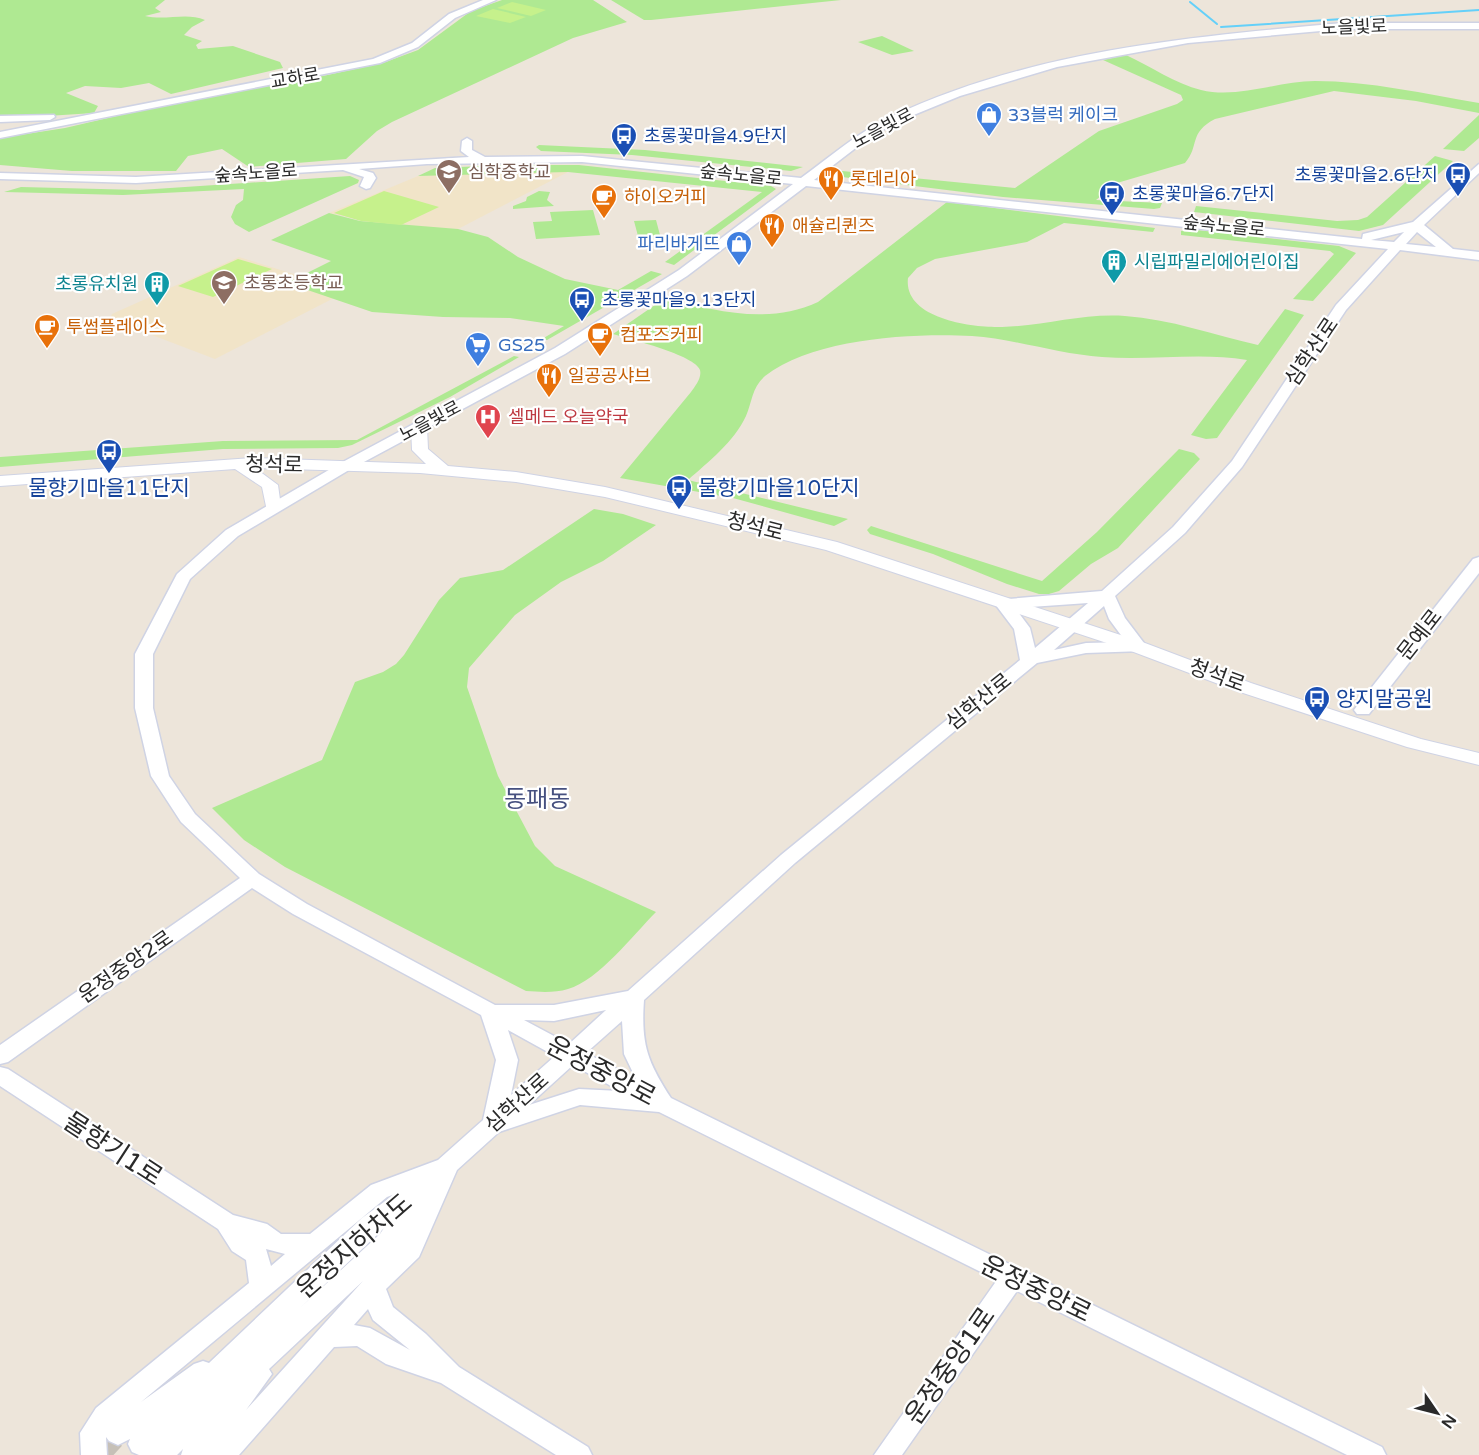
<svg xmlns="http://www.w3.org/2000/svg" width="1479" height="1455" font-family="'Varela Round','Noto Sans KR',sans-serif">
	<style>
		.education { fill: #f1e4c8 }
		.green { fill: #afe992 }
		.pitch { fill: #c6f18c }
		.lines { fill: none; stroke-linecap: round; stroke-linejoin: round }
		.stream { stroke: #64d0f9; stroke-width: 2 }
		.tertiary-tunnel { stroke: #c6c0b7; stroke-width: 23; stroke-dasharray: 23 12; stroke-linecap: butt }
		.tertiary-casing { stroke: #cfd3e4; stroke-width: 3 }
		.secondary-casing { stroke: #cfd3e4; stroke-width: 2 }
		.tertiary { fill: #fff; fill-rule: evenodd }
		.secondary { fill: #fff; fill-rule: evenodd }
		.labels { text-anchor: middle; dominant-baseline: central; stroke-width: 4.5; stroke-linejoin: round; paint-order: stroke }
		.far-street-label { font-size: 18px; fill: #2a2a2a; stroke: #fff }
		.far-shop-label { font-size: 18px; fill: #366cbe; stroke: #fff; text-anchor: start }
		.far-transit-label { font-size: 18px; fill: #164399; stroke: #fff; text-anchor: start }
		.far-education-label { font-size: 18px; fill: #785e54; stroke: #fff; text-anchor: start }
		.far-food-label { font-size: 18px; fill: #c56008; stroke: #fff; text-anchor: start }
		.far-culture-label { font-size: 18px; fill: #0d838f; stroke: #fff; text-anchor: start }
		.far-health-label { font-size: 18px; fill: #be3a42; stroke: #fff; text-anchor: start }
		.street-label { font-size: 21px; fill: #2a2a2a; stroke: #fff }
		.transit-label { font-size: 21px; fill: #164399; stroke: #fff; text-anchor: start }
		.quarter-label { font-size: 24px; fill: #46507f; stroke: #fff }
		.near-street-label { font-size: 26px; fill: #2a2a2a; stroke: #fff }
	</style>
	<rect width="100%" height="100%" fill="#ede5da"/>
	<g class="education">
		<path d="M490 172H568L458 229 385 225 329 213 418 176Z"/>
		<path d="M239 257 300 276 287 283 334 298 215 359 110 319 112 314Z"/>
	</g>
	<g class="green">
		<path d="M0 0H165L155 8 161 12 145 16C166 21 186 12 205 20L192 27 184 35 202 41 196 45 198 49 233 46 280 62 283 68 171 94 149 83 121 88 85 86 66 93 98 106 94 113 0 119Z"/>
		<path d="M502 0H593L627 22 573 38 392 122 377 131 346 159 249 167 222 149 188 156 176 171H72L0 165V138L65 128 181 101 309 79 383 63 418 50 471 11Z"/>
		<path d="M611 0H841L651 20H644Z"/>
		<path d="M882 36 914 51 892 55 858 42Z"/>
		<path d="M1126 55C1150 66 1176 84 1201 90 1238 99 1278 81 1315 81 1370 81 1425 94 1479 103V113L1416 101 1334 91 1215 119C1188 133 1200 146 1185 163L1117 183 1096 200 1162 203 1160 208 1154 209 1003 197 834 176 829 173 832 170 1015 188 1099 131 1177 104 1183 100 1181 95 1103 60Z"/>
		<path d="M1479 115V138L1464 151 1443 149Z"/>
		<path d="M539 145 645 150 803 167 791 171 632 155 541 151 536 147Z"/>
		<path d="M1435 156 1453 161 1383 225 1359 231 1194 212 1196 206 1337 221 1358 220 1367 217Z"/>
		<path d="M508 165H579L771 186 776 189 674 265 665 262 762 192 568 172 418 176 435 168Z"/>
		<path d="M350 176 359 180 358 183 249 232 235 224 231 217 236 205 243 200 244 189 123 195 4 192 21 187 140 190Z"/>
		<path d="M539 191 550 192 547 200 554 206 513 209V206L526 201 527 197Z"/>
		<path d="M947 202 1155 228 1153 232 1064 223 1027 242 935 259 917 268 908 278C903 319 973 328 1002 327 1044 326 1083 313 1125 316 1170 319 1214 335 1258 345L1285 309 1304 315 1217 438 1206 439 1191 435 1247 360C1199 352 1150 361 1102 357 1058 354 1015 339 972 336 912 333 814 338 765 376 752 387 752 402 746 416 734 442 708 462 688 480L848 519 834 526 733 498 620 478 691 392C695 386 702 378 700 370 695 355 629 339 613 334L665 298C715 311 768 325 818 302Z"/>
		<path d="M593 210 600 235 536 239 533 222 552 221 550 212Z"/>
		<path d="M329 213 360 221 458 229 488 237 518 257 565 279 618 290 651 271 662 274 547 340 542 339 564 326 510 318 443 317 372 312 287 283 331 261 271 240Z"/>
		<path d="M656 220 660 235 638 236 634 221Z"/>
		<path d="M1188 229 1339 246 1356 253 1313 301 1293 299 1334 254 1330 251 1181 235V231Z"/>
		<path d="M514 356 519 357 450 397 352 445 338 448 223 449 0 467V457L223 441 357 440Z"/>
		<path d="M1179 449 1194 453 1200 459 1118 548 1091 564 1059 591 1049 594H1039L1007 584 933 554 870 534 867 530 871 526 1042 581 1097 532Z"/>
		<path d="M594 509 623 514 656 525 603 561 561 582 515 615 469 668 467 687 498 776 535 846 555 866 656 912C633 935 599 980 568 989 555 993 540 992 526 991L285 867 244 840 212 808 322 760 355 682 383 672 396 664 404 655 439 600 460 578 503 570Z"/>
	</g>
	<g class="pitch">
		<path d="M512 2 546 10 531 16 497 8Z"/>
		<path d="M493 9 526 17 510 23 476 16Z"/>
		<path d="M384 191 439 207 401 225 361 221 334 213Z"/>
		<path d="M238 259 272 269 213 297 178 286Z"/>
	</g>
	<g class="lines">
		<g class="stream">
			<path d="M1190 2 1217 24"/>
			<path d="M1221 27 1479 10"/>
		</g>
		<path class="tertiary-tunnel" d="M98 1455 118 1433"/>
		<defs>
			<g id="tertiary">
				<path d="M483 0H496L455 18 418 47 380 63 0 138V132L373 59 412 43 449 14Z"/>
				<path d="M1343 23H1479V29H1343L1188 43 1057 67 960 96 899 121 870 137 814 180 1362 239 1363 234 1413 222 1479 164V173L1424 225 1453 249 1479 252V260L1400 250 1346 310 1242 467 1185 533 1115 596 1125 618 1147 647 1144 651 1086 653 1037 663 795 863 644 1000C641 1044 647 1061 671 1098L1382 1447 1386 1455H1347L1017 1291 902 1455H874L997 1280 659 1112 580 1105 499 1132 457 1170 419 1257 386 1289 393 1307 426 1334 459 1367 588 1447 592 1455H556L441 1383 386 1364 357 1346 334 1347 239 1455H181L183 1449 177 1455H139L132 1452 128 1444 130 1439 118 1445 109 1441 106 1437 107 1455H81L80 1433 96 1408 249 1283 246 1260 232 1251 218 1229 0 1086V1067L8 1069 233 1215 267 1224 281 1234H310L371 1185 438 1160 483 1120 496 1060 481 1015 293 914 252 888 8 1062 0 1064V1045L240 878 181 822 151 776 135 708V654L177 574 226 530 339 464 555 348 679 270 793 184 582 162 427 164 359 169 373 173 376 178 370 188 366 189 360 186 364 177 343 170 136 183 0 179V173L136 177 469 157 461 151 462 141 467 138 472 141V150L485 157 582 156 801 178C830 157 858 132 891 117 1032 50 1190 37 1343 23ZM806 186 1388 249 1336 305 1232 461 1173 527 1102 591 997 600 995 604 1014 629 1020 660 781 855 628 991 554 1005H495L307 904 259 874 195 814 169 776 153 708V654L190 579 238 536 349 470 565 354 687 276ZM1404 232 1394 242 1371 240ZM1417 232 1436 247 1406 244ZM1088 603 1035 648 1030 628 1015 608ZM1104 606 1109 619 1126 642 1086 643 1054 650ZM606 1010 569 1044 524 1020 554 1021ZM622 1021 624 1054 636 1079 586 1053ZM508 1030 555 1056 511 1095 518 1060ZM573 1065 620 1091 579 1089 529 1105ZM395 1194 362 1218 209 1363 203 1361 194 1364 141 1402 387 1197ZM384 1228 380 1234 300 1308 380 1232ZM266 1249 285 1254 271 1266ZM363 1281 246 1410 272 1374 269 1369ZM368 1309 373 1320 410 1350 370 1328 354 1325Z"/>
				<path d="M54 115 55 117 50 120 0 122V116Z"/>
				<path d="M1479 557V573L1369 714H1357L1354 710 1357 706 1473 559Z"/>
			</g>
			<path id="secondary" d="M419 422 427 427 428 449 448 466 516 472 605 487 837 542 1145 643 1251 683 1421 739 1479 753V765L1407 747 1237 691 1131 651 826 550 605 497 516 482 420 473 255 468 278 485 281 507 279 511H267L262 487 235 469 0 486V476L252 458 426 464 412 450 411 427Z"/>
		</defs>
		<use href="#tertiary" class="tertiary-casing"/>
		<use href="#secondary" class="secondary-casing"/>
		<use href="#tertiary" class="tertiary"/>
		<use href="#secondary" class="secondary"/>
	</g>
	<defs>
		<symbol id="shop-pin" viewBox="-11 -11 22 30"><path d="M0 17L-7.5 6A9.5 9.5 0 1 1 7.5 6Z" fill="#3f7fe0" stroke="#fff"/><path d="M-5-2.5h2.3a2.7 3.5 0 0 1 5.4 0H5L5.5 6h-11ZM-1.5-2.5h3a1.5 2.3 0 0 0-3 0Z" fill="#fff"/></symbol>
		<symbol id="bus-pin" viewBox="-11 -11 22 30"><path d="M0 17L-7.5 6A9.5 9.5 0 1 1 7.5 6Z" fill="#1a4fb4" stroke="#fff"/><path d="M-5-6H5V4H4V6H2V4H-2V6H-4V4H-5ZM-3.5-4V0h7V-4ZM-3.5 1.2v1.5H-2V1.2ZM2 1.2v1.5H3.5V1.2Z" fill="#fff"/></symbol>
		<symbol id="school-pin" viewBox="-11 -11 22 30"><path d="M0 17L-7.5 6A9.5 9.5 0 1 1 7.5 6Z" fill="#8d6e63" stroke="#fff"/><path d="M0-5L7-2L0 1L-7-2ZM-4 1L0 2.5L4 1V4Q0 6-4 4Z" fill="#fff"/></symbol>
		<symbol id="restaurant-pin" viewBox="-11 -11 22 30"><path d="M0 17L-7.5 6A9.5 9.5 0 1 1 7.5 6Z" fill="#e8710a" stroke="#fff"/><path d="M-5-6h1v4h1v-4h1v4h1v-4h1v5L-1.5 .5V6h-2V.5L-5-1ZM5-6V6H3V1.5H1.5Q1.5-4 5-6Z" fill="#fff"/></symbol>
		<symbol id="cafe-pin" viewBox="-11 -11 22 30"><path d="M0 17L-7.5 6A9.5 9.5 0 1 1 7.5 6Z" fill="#e8710a" stroke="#fff"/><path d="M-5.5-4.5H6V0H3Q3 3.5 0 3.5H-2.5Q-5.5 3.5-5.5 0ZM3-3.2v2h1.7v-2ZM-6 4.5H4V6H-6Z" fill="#fff"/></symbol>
		<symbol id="building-pin" viewBox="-11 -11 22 30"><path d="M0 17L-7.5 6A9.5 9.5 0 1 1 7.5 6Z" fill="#0f9aa8" stroke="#fff"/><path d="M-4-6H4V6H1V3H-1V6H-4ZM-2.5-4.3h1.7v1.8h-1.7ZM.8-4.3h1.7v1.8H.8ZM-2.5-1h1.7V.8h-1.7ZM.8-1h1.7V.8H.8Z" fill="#fff"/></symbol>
		<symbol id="supermarket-pin" viewBox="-11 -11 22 30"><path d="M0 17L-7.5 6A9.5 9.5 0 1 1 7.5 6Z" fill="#3f7fe0" stroke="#fff"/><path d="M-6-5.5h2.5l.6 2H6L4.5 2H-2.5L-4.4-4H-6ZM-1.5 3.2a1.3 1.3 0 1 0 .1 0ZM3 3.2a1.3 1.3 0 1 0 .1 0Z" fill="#fff"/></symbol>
		<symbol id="hospital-pin" viewBox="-11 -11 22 30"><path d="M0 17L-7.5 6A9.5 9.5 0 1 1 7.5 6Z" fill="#e0444e" stroke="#fff"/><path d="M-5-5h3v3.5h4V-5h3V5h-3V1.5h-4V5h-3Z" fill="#fff"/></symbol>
	</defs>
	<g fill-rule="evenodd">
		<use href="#shop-pin" x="974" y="100" width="30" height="40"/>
		<use href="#bus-pin" x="609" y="121" width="30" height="40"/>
		<use href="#school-pin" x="434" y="157" width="30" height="40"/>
		<use href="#bus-pin" x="1443" y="160" width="30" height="40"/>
		<use href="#restaurant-pin" x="816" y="164" width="30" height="40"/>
		<use href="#bus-pin" x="1097" y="179" width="30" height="40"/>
		<use href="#cafe-pin" x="589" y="182" width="30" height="40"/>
		<use href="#restaurant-pin" x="757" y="211" width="30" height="40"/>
		<use href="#shop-pin" x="724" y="229" width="30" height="40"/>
		<use href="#building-pin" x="1099" y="247" width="30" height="40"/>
		<use href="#school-pin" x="209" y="268" width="30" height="40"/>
		<use href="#building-pin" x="142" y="269" width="30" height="40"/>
		<use href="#bus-pin" x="567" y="285" width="30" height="40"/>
		<use href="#cafe-pin" x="32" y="312" width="30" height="40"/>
		<use href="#cafe-pin" x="585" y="320" width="30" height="40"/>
		<use href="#supermarket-pin" x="463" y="330" width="30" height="40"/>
		<use href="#restaurant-pin" x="534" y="361" width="30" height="40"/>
		<use href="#hospital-pin" x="473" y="402" width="30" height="40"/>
		<use href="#bus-pin" x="94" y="437" width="30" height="40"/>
		<use href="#bus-pin" x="664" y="473" width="30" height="40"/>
		<use href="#bus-pin" x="1302" y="684" width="30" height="40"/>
	</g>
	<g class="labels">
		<g class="far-street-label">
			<text transform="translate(1354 27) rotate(-2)">노을빛로</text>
			<text transform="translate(295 78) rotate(-10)">교하로</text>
			<text transform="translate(883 128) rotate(-28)">노을빛로</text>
			<text transform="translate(256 173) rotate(-4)">숲속노을로</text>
			<text transform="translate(741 175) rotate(6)">숲속노을로</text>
			<text transform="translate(1224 226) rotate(6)">숲속노을로</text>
			<text transform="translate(430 421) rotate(-28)">노을빛로</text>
		</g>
		<g class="far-shop-label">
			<text x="1008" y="115">33블럭 케이크</text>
			<text x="720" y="244" text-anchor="end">파리바게뜨</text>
			<text x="498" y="345">GS25</text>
		</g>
		<g class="far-transit-label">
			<text x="644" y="136">초롱꽃마을4.9단지</text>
			<text x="1438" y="175" text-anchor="end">초롱꽃마을2.6단지</text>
			<text x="1132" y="194">초롱꽃마을6.7단지</text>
			<text x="602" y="300">초롱꽃마을9.13단지</text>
		</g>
		<g class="far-education-label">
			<text x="468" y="172">심학중학교</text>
			<text x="244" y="283">초롱초등학교</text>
		</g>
		<g class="far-food-label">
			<text x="850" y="179">롯데리아</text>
			<text x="624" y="197">하이오커피</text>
			<text x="792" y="226">애슐리퀸즈</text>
			<text x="66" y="327">투썸플레이스</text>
			<text x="620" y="335">컴포즈커피</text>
			<text x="568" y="376">일공공샤브</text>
		</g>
		<g class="far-culture-label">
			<text x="1134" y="262">시립파밀리에어린이집</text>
			<text x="138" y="284" text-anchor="end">초롱유치원</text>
		</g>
		<g class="far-health-label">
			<text x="508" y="417">셀메드 오늘약국</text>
		</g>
		<g class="street-label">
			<text transform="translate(1312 352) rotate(-56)">심학산로</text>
			<text transform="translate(274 465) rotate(1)">청석로</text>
			<text transform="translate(755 527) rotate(14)">청석로</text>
			<text transform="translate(1420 635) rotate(-52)">문예로</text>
			<text transform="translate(1217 676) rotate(20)">청석로</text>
			<text transform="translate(979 702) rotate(-39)">심학산로</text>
			<text transform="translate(126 967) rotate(-35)">운정중앙2로</text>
			<text transform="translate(517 1103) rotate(-42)">심학산로</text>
		</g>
		<g class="transit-label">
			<text x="109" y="488" text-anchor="middle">물향기마을11단지</text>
			<text x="698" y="488">물향기마을10단지</text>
			<text x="1336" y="699">양지말공원</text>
		</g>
		<g class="quarter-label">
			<text x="537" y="799">동패동</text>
		</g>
		<g class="near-street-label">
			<text transform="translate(601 1071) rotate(28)">운정중앙로</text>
			<text transform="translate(113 1149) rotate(33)">물향기1로</text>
			<text transform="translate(354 1246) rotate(-41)">운정지하차도</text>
			<text transform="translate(1036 1289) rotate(26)">운정중앙로</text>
			<text transform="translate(950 1366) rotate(-55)">운정중앙1로</text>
		</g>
	</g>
	<g transform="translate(1437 1413) rotate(125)" stroke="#ffffff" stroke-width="4.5" paint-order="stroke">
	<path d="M0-4.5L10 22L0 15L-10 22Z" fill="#2a2a2a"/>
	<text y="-9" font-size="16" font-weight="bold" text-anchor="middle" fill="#2a2a2a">N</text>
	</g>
</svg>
